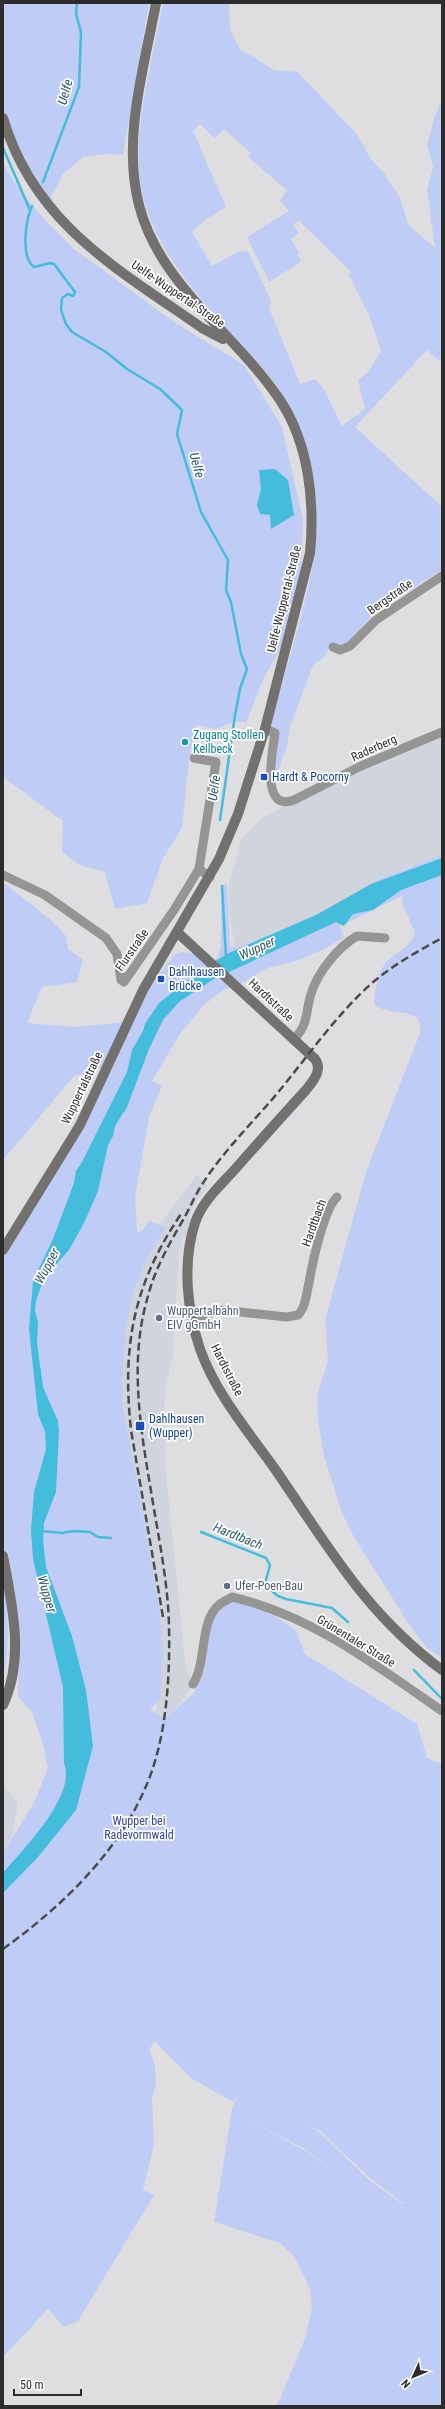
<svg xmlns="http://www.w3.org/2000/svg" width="445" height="2409" font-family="'Roboto Condensed',sans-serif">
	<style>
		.built { fill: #d0d4dd }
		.green { fill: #bfccf5; fill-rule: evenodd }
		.water { fill: #44bcdc }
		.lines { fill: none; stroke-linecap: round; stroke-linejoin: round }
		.stream { stroke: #44bcdc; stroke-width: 2.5 }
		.minor { stroke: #959594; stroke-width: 9 }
		.secondary { stroke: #727170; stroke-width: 10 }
		.rail { stroke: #4b4b4c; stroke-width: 2.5; stroke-dasharray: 8 4; stroke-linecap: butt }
		.culture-dot { fill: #0f9aa8; stroke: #fff; stroke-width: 1.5 }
		.transit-dot { fill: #1a4fb4; stroke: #fff; stroke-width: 1.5 }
		.service-dot { fill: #5c6f8a; stroke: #fff; stroke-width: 1.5 }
		.labels { text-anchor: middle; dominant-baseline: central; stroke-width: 3.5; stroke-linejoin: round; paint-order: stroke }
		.street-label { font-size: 12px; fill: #2c2c2d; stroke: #fff }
		.culture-label { font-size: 12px; fill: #0d838f; stroke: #fff; text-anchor: start }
		.transit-label { font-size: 12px; fill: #164399; stroke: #fff; text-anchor: start }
		.service-label { font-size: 12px; fill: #4e5e75; stroke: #fff; text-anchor: start }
		.park-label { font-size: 12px; fill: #34459c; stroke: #fff }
		.water-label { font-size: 13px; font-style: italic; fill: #2a5a69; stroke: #fff }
	</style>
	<rect width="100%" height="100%" fill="#dedee0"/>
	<g class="built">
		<path d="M442 732V858L371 884 316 915 236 950 229 915V884L241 840 261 819 294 801Z"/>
		<path d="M197 1175 208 1186 194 1204 189 1219 192 1230 183 1239 179 1252 173 1355 165 1391 164 1415 166 1475 186 1668 193 1684 179 1705 159 1722 157 1720V1697L113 1358 149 1238Z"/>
		<path d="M3 1783 18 1803 12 1837 3 1852Z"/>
	</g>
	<g class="green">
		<path d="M3 3H149L123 155 107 154 83 157 63 174 52 195V210L3 118Z"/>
		<path d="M163 3H229L230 29 240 49 274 70 298 72 358 136 370 158 384 173 400 198 408 224 435 248 427 190 433 167 427 145 434 119 442 99V363L427 350 355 427 442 507V570L375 612 349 642 330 647 323 658 313 665 291 724 287 745 279 769 273 772C272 757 270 741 271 726 272 712 279 696 283 682 298 626 326 543 314 486 307 456 299 422 283 396 274 380 261 367 249 354 208 307 156 256 142 192 130 138 153 58 163 3ZM200 124 215 139 224 129 251 153 248 157 287 190 280 201 289 211 247 237 269 282 301 262 298 255 299 253 291 239 299 233 293 224 299 221 352 273H348L369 315 381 351 368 372 358 380 365 409 342 426 325 391 316 379 300 384 269 308 271 301 248 251 238 252 212 266 192 232 202 222 226 207 193 131Z"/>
		<path d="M3 163 18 188 45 220 74 249 177 324 244 365 282 427 303 520 301 575 281 648 263 679 246 723 236 721 216 729 196 725 190 752 182 828 163 858 147 903 115 909 105 872 79 865 62 852 63 821 3 777Z"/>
		<path d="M442 855V1658L427 1648 410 1626 354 1537 342 1513 324 1456 318 1420 317 1396 328 1361 325 1320 366 1172 420 1033C424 1004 389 1018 374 1004 375 992 377 977 383 967 392 952 409 951 415 933L403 905 402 896 340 926 344 938 318 952 293 962 267 968 242 983 223 990 204 1005 180 1034 152 1081 162 1086 149 1117 135 1197 137 1232 142 1231 150 1220 165 1228 147 1258 134 1290 126 1323 122 1379 123 1409 146 1530 160 1616 163 1656 160 1699 150 1710 165 1718 193 1694 204 1671 207 1656V1635L219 1606 233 1598 268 1610 296 1631 305 1654 417 1724 427 1758 442 1764V2406H277L306 2336 312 2307 310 2289 294 2256 280 2243 214 2222 233 2104 235 2111 234 2102 242 2094 233 2102 191 2078 155 2041 149 2050 155 2065 156 2085 152 2097 154 2145 143 2190 154 2195 78 2321 64 2327 48 2309 3 2357V1853L34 1803 48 1768 43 1744 32 1712 18 1697 19 1653 3 1540V1255L56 1169 126 1029 152 984 174 955 181 952 194 953 209 966 218 957 221 946V885L227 884 230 946 238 948 342 904 378 880ZM236 2114 305 2149 334 2171 304 2150ZM307 2125 320 2131 370 2178 403 2203 405 2201 403 2204 370 2181 319 2132Z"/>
		<path d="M3 882 51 920 66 936 68 949 83 960 77 982 42 987 27 1023 76 1027 125 1022 105 1067 74 1076 3 1160Z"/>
		<path d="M3 1571C8 1606 11 1644 3 1679Z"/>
	</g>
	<g class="water">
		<path d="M275 469 288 480 294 515 271 529 270 515 260 514 257 505 261 489 259 470Z"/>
		<path d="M442 858V875L401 890 373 910 353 914 344 926 336 922 214 979 180 1001 163 1020 149 1049 127 1107 115 1126 113 1136 108 1145 98 1191 84 1223 69 1250 44 1278 36 1301 35 1311 38 1322 37 1343 43 1387 58 1421 59 1431 56 1492 44 1523 43 1540 46 1567 72 1636 86 1690 93 1746 76 1810 38 1857 3 1893V1873C23 1849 77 1796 64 1763L63 1687 33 1559 31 1530 34 1492 46 1449 45 1432 38 1414 29 1329 33 1281 53 1239 74 1183 76 1171 82 1162 127 1072 132 1050 143 1031 145 1024 159 1003 205 967 229 953 316 915 371 884Z"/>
	</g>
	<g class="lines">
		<g class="stream">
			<path d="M3 148 30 210"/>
			<path d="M43 182 79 87 81 32 76 14 77 3"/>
			<path d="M32 206C26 219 20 257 34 267L50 263 54 264 75 292 73 296 68 294 62 298 61 310 66 324 72 332 106 352 127 369 160 389 182 410 177 434 201 512 228 560 226 590 231 602 241 654 247 669 240 689 235 715 220 820"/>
			<path d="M222 886 226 958"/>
			<path d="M41 1531 62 1533 73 1531 90 1532 98 1537 111 1538"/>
			<path d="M201 1532 266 1558 270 1565 266 1580V1586L278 1596 286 1599 332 1608 348 1622"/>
			<path d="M414 1670 442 1699"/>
		</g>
		<g class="minor">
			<path d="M333 647 340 650 350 646 376 620 442 576"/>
			<path d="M265 729 275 733C273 749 259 813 294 800L361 766 442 732"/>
			<path d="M194 758 216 762 199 869"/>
			<path d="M3 875 45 895 106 938 117 954 121 980 124 982 174 910 199 869 210 877"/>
			<path d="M294 1039C309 1024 305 1013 311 994 317 973 338 947 357 936L385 938"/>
			<path d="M192 1319 222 1310 287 1317 298 1315C306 1307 306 1294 309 1283 312 1264 324 1209 337 1197"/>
			<path d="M193 1684C207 1663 199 1621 219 1605 222 1602 228 1600 232 1597 311 1615 377 1666 442 1711"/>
		</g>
		<g class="secondary">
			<path d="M3 118C34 224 118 269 202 328L223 339 226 336"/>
			<path d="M177 932 315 1059C323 1070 313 1081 306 1090 283 1115 260 1141 237 1167 222 1184 202 1201 195 1223 182 1263 187 1310 200 1349 216 1394 248 1431 275 1469 328 1546 365 1613 442 1670"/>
			<path d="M3 1250 80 1125 143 990 219 859 238 814 265 729 310 553C315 502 309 444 280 400 259 369 232 342 207 315 177 282 150 248 139 205 122 139 144 68 156 3"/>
			<path d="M3 1556C12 1604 25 1659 3 1705"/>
		</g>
		<g class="rail">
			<path d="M163 1617 131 1430C122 1346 133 1285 181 1214"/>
			<path d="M3 1949C64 1905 121 1850 149 1779 167 1732 170 1676 169 1626 168 1581 158 1535 151 1491 140 1426 129 1360 148 1296 155 1269 169 1244 183 1220 190 1208 195 1195 203 1183 223 1152 251 1124 275 1096 306 1059 335 1016 372 983 393 965 418 951 442 938"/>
		</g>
	</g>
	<circle class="culture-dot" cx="185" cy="742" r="4"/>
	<g class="transit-dot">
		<rect x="260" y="773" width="8" height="8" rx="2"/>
		<rect x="157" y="975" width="8" height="8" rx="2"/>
		<rect x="135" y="1421" width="10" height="10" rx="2"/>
	</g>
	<g class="service-dot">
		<circle cx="159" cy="1318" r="4"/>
		<circle cx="227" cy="1586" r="4"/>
	</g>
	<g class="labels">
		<g class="street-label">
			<text transform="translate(178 294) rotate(34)">Uelfe-Wuppertal-Straße</text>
			<text transform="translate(390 597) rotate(-35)">Bergstraße</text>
			<text transform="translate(284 599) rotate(-76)">Uelfe-Wuppertal-Straße</text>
			<text transform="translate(374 748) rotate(-24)">Raderberg</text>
			<text transform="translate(132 950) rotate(-55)">Flurstraße</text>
			<text transform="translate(271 1000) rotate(43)">Hardtstraße</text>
			<text transform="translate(82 1088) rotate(-64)">Wuppertalstraße</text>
			<text transform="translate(314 1223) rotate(-70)">Hardtbach</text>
			<text transform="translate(227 1370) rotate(63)">Hardtstraße</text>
			<text transform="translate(356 1641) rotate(31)">Grünentaler Straße</text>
		</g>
		<g class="culture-label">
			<text x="193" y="735">Zugang Stollen<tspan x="193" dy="14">Keilbeck</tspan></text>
		</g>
		<g class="transit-label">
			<text x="272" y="777">Hardt &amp; Pocorny</text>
			<text x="169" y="972">Dahlhausen<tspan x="169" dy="14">Brücke</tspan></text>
			<text x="149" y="1419">Dahlhausen<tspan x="149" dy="14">(Wupper)</tspan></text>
		</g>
		<g class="service-label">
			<text x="167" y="1311">Wuppertalbahn<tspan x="167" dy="14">EIV gGmbH</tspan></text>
			<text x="235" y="1586">Ufer-Poen-Bau</text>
		</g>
		<g class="park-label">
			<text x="139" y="1821">Wupper bei<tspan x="139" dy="14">Radevormwald</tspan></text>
		</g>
		<g class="water-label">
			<text transform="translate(65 92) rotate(-75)">Uelfe</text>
			<text transform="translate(197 465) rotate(74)">Uelfe</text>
			<text transform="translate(214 788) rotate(-82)">Uelfe</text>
			<text transform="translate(257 948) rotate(-25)">Wupper</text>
			<text transform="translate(47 1266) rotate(-62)">Wupper</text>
			<text transform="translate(238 1536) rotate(22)">Hardtbach</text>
			<text transform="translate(47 1594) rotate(73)">Wupper</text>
		</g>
	</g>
	<rect width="445" height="2409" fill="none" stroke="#2c2c2d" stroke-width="8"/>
	<g transform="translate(413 2377) rotate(226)" stroke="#ffffff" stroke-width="3" paint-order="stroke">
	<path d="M0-3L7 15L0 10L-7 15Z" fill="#2c2c2d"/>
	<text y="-6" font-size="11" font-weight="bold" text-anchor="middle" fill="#2c2c2d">N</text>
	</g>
	<path d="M14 2389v6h67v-6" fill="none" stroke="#2c2c2d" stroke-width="2"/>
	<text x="20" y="2389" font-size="12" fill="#2c2c2d" stroke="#ffffff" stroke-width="3" paint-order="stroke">50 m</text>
</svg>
